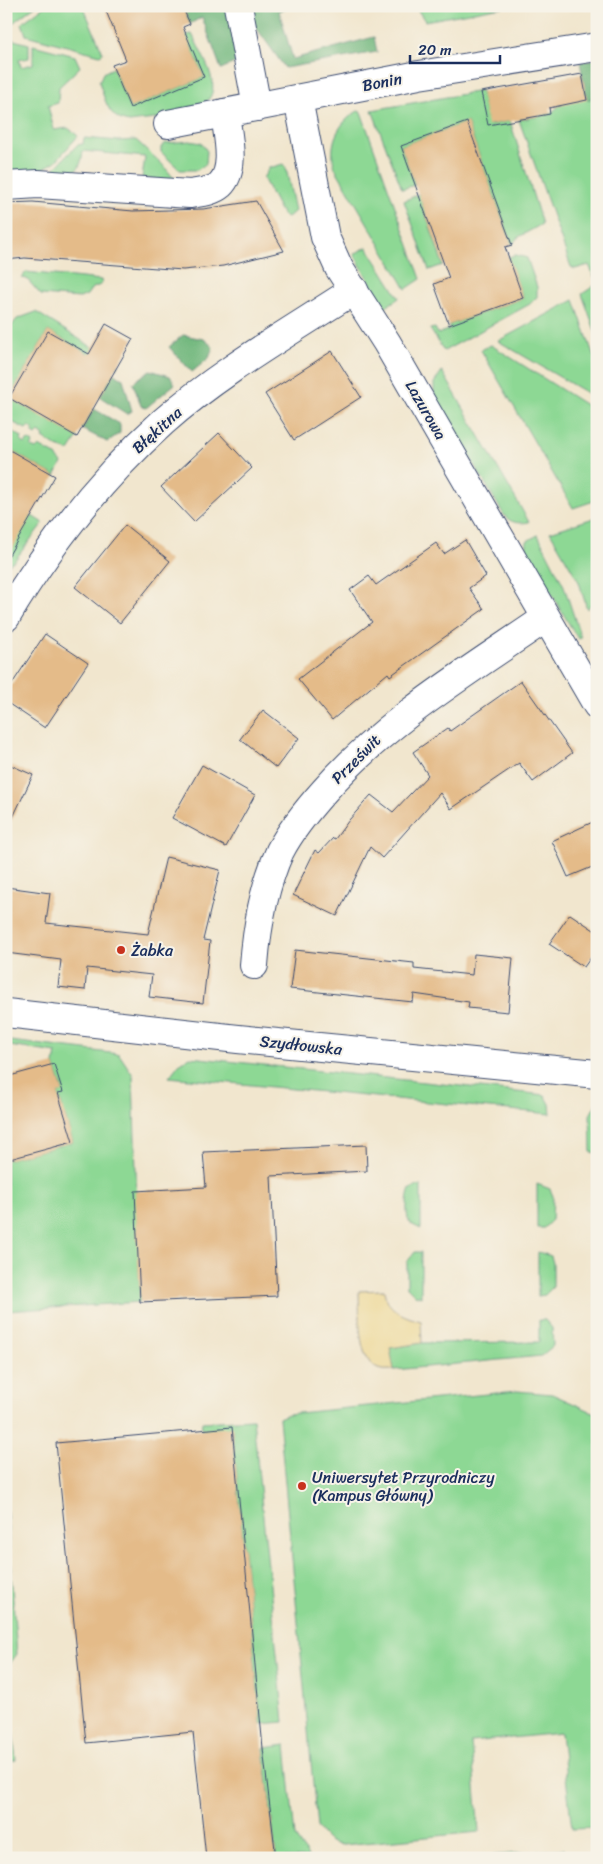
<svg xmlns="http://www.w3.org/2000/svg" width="603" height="1864" font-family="Sriracha,sans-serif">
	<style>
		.green { fill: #8dd894; stroke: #548479 }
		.forest { fill: #72b87e; stroke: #46746e }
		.sand { fill: #eeda9e; stroke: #84847e }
		.building { fill: #e4bb89 }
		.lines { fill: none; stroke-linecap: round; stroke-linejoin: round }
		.minor-casing { stroke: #3b4a6f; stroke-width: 30 }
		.minor { stroke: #fff; stroke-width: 28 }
		.poi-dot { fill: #c8321e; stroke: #f7f3e8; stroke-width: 2 }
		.labels { text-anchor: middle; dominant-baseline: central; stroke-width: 4; stroke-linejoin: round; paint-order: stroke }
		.street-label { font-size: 16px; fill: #1b2f5e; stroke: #f7f3e8 }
		.poi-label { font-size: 16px; fill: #1b2f5e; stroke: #f7f3e8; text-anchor: start }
	</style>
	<rect width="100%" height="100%" fill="#f7f3e8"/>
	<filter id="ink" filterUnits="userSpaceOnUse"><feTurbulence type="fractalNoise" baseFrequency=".02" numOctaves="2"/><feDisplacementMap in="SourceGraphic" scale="10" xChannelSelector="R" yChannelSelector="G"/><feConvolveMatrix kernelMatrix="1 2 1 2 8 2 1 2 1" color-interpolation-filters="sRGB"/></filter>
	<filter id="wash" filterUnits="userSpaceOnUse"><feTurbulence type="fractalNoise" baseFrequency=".0096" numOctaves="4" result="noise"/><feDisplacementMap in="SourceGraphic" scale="20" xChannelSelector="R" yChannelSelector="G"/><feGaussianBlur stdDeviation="1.12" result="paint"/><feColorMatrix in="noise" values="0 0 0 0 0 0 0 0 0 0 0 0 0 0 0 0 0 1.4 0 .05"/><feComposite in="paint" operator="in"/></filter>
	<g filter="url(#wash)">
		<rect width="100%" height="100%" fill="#f1e6ce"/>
		<g class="green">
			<path d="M6 6H35L6 28Z"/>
			<path d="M45 6H83L103 53 100 55 26 35 22 23Z"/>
			<path d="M415 6H507L425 21Z"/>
			<path d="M192 34C199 49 209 65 212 80 221 118 153 118 130 122 108 120 105 99 99 82L103 73 113 68 130 108 204 77 186 35Z"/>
			<path d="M6 38 29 44V58L19 60 21 67 33 64V45L75 56 80 67 59 87 58 103 48 106 54 130 68 128 78 136 56 161 36 173 6 174Z"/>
			<path d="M481 91 489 125 510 121 542 224 517 238 512 245 467 122 401 146 415 185 402 189 372 110Z"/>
			<path d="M597 96V283L589 265 575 269 571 267 519 120 550 114 560 105Z"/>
			<path d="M358 111 361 112 421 279 406 289 335 168C328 145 337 123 358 111Z"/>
			<path d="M84 138 119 141 136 140 163 165 176 181 142 178 145 157 83 151C80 173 76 173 54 173V169L77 145 83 144Z"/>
			<path d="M190 141 201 143 207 151 206 164 197 170H180L161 152V147L166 143Z"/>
			<path d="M283 164 286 168 295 211 287 218 282 214 263 178 269 168Z"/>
			<path d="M419 194 443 265 429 270 404 201Z"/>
			<path d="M367 247 399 298 384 308 354 254Z"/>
			<path d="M516 255 527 258 537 287V297L530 304 444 351 430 329 435 328 438 334 450 329 449 325 523 298 508 257Z"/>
			<path d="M26 272 101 280 102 284 91 289 87 295 80 298 41 295 27 279 22 278Z"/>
			<path d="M597 284V336L582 294Z"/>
			<path d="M574 300 597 365V399L498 341Z"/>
			<path d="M36 312 119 364 116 369 48 331 9 398 78 437 69 451 57 447 43 438 44 436 39 432 36 435 32 432 34 430 29 426 26 429 6 419V333L17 319Z"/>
			<path d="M491 345 597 412V500L573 508 481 350Z"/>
			<path d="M442 371 529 522C519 524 510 523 504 515L434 397V383Z"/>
			<path d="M6 428 22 437 21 441 25 444 28 440 33 443 31 447 36 449 39 446 55 455 62 463 55 476 6 448Z"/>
			<path d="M32 516 43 523 15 560 6 566V538Z"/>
			<path d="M597 517V598L587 609 579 582 550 532Z"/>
			<path d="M538 535 564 586 581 638 578 639 526 551 527 541Z"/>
			<path d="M10 1041 119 1054 133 1075 140 1302 6 1311V1160L73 1142 58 1093 63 1091 54 1064 56 1053 10 1046Z"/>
			<path d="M190 1057 545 1095 550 1104 551 1114 169 1077 179 1064Z"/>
			<path d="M597 1102V1153L591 1152 590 1115Z"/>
			<path d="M537 1184 550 1189 553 1196 552 1220 544 1228H537Z"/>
			<path d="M421 1185V1229L409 1223C406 1214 406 1199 410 1189Z"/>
			<path d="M415 1252H421V1297L415 1295 407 1287V1262Z"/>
			<path d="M538 1252 551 1256 553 1263V1287L545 1295 538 1296Z"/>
			<path d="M539 1320H545L552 1328 553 1346 541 1356 394 1370 389 1348 422 1343 539 1342Z"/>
			<path d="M517 1391 552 1394 597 1414V1828L572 1829 561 1733 471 1742 479 1832 343 1845C329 1844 324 1839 317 1827L279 1418 288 1414Z"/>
			<path d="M253 1419 284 1722 261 1724 232 1428 201 1430 202 1422Z"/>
			<path d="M6 1504 17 1654 6 1669Z"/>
			<path d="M6 1723 13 1733 16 1760 6 1763Z"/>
			<path d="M286 1745 295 1837 309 1858H276L264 1748Z"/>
			<path d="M563 1849 564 1858H467Z"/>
		</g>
		<g class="forest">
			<path d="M182 6H229L241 60 221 69 202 17 190 24Z"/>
			<path d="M246 6H295L279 11 293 59 374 37 377 52 285 68 248 16Z"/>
			<path d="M597 59V96L587 100 580 62Z"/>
			<path d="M183 335 204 339 213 347 209 358 192 372 169 347Z"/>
			<path d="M150 370 170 376 175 384 146 408 141 406 133 383Z"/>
			<path d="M113 373 123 379 132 411 127 414 100 397Z"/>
			<path d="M94 409 120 424V433L107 442 82 429Z"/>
		</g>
		<path class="sand" d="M384 1290C386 1310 405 1317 421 1321L422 1343 390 1348 394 1370C389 1370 383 1371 378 1369 356 1360 360 1311 359 1291Z"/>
		<g id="blocks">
			<g class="building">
				<path d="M104 6H182L190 24 183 27 204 77 130 108 112 65 126 60Z"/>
				<path d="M582 74 587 100 549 108 550 114 488 125 481 92Z"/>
				<path d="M467 122 512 245 505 247 523 298 449 325 434 284 449 278 401 146Z"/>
				<path d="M256 201 284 251 223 266 183 270 25 258 6 260V203L33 202 133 211 203 209Z"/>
				<path d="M106 324 133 339 77 437 9 398 48 331 89 354Z"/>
				<path d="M332 351 361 397 294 440 265 394Z"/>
				<path d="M219 433 252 468 194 522 161 487Z"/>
				<path d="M6 448 55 476 6 560Z"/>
				<path d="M125 525 170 561 120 623 75 587Z"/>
				<path d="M465 540 486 576 469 588 484 609 390 676 388 673 332 720 298 679 372 622 350 590 369 576 376 585 436 543 444 554Z"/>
				<path d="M45 634 88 663 45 728 6 702V693Z"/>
				<path d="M521 681 572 753 533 782 519 763 451 809 440 793 382 858 370 847 337 916 293 895 315 850 319 853 333 838 335 839 349 820 371 795 393 812 428 775 413 752 448 728 450 731Z"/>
				<path d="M263 710 299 738 276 768 240 739Z"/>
				<path d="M6 763 33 775 6 832Z"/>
				<path d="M202 765 255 795 226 847 172 818Z"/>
				<path d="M597 820V865L568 877 552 841Z"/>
				<path d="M166 857 220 870 203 940 210 941 203 1003 149 997 152 975 87 968 85 990 58 987 61 960 6 953V887L50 893 46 923 148 934Z"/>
				<path d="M570 914 597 932V949L584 967 549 944Z"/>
				<path d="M295 950 414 963V969L472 975 474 954 513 958 508 1012 468 1008 469 1002 414 994 413 1002 290 989Z"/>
				<path d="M54 1064 63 1092 58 1093 73 1142 6 1160V1077Z"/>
				<path d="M366 1145 367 1171 271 1176 277 1296 140 1302 135 1191 206 1187 203 1152Z"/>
				<path d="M232 1427 263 1748 276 1858H206L193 1732 86 1743 56 1443Z"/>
			</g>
		</g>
	</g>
	<g filter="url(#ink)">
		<use href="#blocks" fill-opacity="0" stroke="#3b4a6f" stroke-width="1"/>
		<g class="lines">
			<defs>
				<g id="minor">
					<path d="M238 6 257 107"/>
					<path d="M298 99 325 237 339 268 387 343 597 705"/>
					<path d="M168 124 419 75 597 47"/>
					<path d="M6 186 38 184 190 194C200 192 212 192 220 185 237 169 227 134 225 113"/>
					<path d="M6 617C49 545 101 478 163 422 221 371 290 332 354 290"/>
					<path d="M254 965C257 926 264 886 280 851 292 828 308 809 325 790 387 720 469 671 546 618"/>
					<path d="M6 1013 238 1039 597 1074"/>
				</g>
			</defs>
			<use href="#minor" class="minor-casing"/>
			<use href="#minor" class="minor"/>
		</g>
	</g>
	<g class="poi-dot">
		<circle cx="121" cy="950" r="5"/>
		<circle cx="302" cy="1486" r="5"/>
	</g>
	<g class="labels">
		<g class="street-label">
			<text transform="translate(382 82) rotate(-11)">Bonin</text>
			<text transform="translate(426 410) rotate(60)">Lazurowa</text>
			<text transform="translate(157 430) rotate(-42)">Błękitna</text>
			<text transform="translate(356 759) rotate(-45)">Prześwit</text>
			<text transform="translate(301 1045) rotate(6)">Szydłowska</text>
		</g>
		<g class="poi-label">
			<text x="131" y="950">Żabka</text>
			<text x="312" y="1477">Uniwersytet Przyrodniczy<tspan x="312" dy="18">(Kampus Główny)</tspan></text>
		</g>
	</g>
	<rect width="603" height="1864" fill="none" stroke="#f7f3e8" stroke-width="25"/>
	<path d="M410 55v8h90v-8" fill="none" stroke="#1b2f5e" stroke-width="2.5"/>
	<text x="418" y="55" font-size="15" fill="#1b2f5e" stroke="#f7f3e8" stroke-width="4" paint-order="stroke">20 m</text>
</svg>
